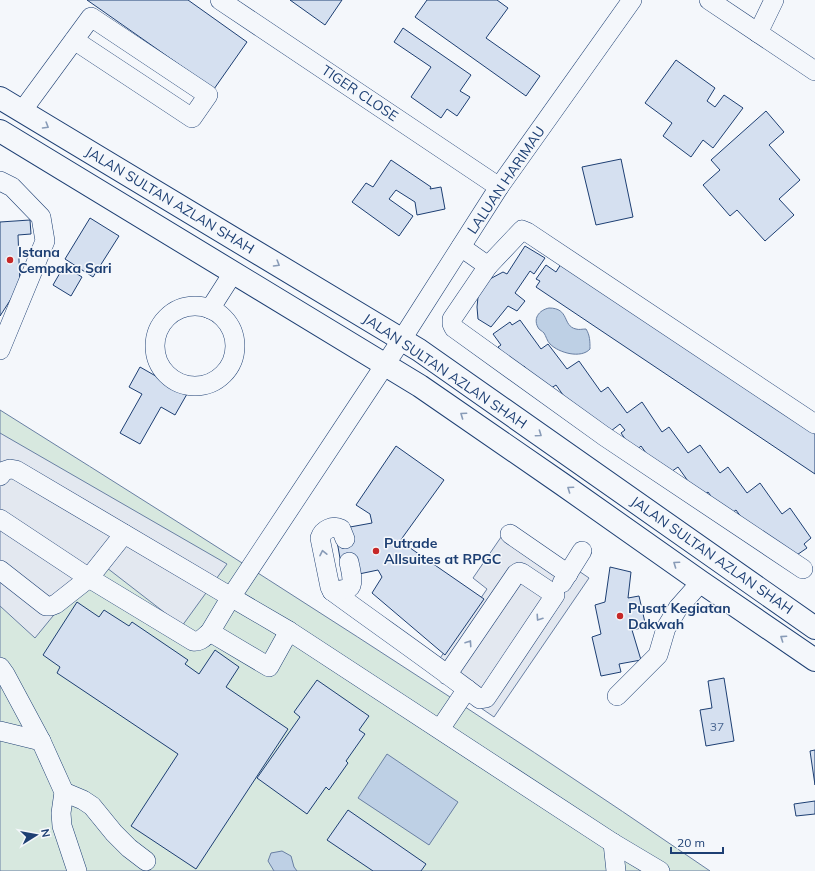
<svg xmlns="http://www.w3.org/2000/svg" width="815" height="871" font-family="Mulish,sans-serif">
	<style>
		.green { fill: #d7e8df; stroke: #687fa3 }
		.parking { fill: #e3e8f0; stroke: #687fa3 }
		.water { fill: #bed0e5; stroke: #687fa3 }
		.building { fill: #d5e0f0; stroke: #1d3f73 }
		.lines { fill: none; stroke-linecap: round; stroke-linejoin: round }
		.minor-casing { stroke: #1d3f73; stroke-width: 20 }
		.major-casing { stroke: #1d3f73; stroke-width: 24 }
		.minor { stroke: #f4f7fb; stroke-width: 19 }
		.major { stroke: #f4f7fb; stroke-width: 22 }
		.oneway { stroke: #889bb7 }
		.poi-dot { fill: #c62828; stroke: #f4f7fb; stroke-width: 1.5 }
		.labels { text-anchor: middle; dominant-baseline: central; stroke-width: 3; stroke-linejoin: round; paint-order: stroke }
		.number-label { font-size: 12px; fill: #4b6792 }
		.street-label { font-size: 14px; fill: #1d3f73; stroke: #f4f7fb }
		.poi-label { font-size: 14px; font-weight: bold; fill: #1d3f73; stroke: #f4f7fb; text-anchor: start }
	</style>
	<rect width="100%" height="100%" fill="#f4f7fb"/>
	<path class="green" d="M0 410C239 560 477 711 710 871H0Z"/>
	<g class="parking">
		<path d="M0 433 227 564 182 626 98 561 35 638 0 606Z"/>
		<path d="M510 524 589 578 494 717 430 673 487 589 473 578Z"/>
	</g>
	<g class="water">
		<path d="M549 308C570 308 562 326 576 329 579 330 582 329 586 329 590 335 590 342 590 349 581 359 559 353 550 344 547 341 546 336 544 333 542 331 540 330 539 329 532 319 539 310 549 308Z"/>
		<path d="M387 754 458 802 429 845 358 798Z"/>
		<path d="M282 851 291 856 294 867 297 871H274L268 861 271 853Z"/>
	</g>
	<g class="building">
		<path d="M87 0H188L247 42 214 89Z"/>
		<path d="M290 0H342L325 25Z"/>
		<path d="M427 0H497L508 8 486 38 540 76 526 96 415 17Z"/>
		<path d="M403 28 471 75 460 91 470 97 457 116 447 109 441 118 411 97 431 67 394 42Z"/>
		<path d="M676 60 715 88 707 101 715 107 724 95 743 108 713 148 703 140 691 157 663 136 672 123 645 103Z"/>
		<path d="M766 111 784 132 769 145 800 180 779 199 794 215 765 241 737 210 730 216 703 185 720 170 711 160Z"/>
		<path d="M621 159 633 217 596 225 582 167Z"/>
		<path d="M391 160 431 187 430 189 441 187 445 209 417 215 415 202 396 190 389 199 413 216 399 236 352 202 366 183 373 187Z"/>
		<path d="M90 218 119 236 93 277 65 259Z"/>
		<path d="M30 220 31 234 18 235 20 285 0 316V222Z"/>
		<path d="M525 246 545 258 534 274 530 271 515 293 525 301 517 311 508 306 491 327 478 319 477 307 478 297 488 280 503 272 507 274Z"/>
		<path d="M561 264 815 434V474L536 287 540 281 536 279 546 265 556 272Z"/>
		<path d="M64 266 82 277 71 296 53 285Z"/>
		<path d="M520 320 541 349 548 344 567 369 579 361 601 392 608 387 627 413 642 402 662 432 669 427 688 453 700 445 720 473 728 467 747 493 760 483 782 514 790 508 811 538 804 544 807 548 791 559 753 534 736 510 726 517 708 492 700 498 678 467 668 474 656 467 641 446 634 452 621 433 625 430 620 424 607 434 573 409 556 385 548 390 536 383 524 366 521 368H513L498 347 501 345 493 334 510 322 512 325Z"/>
		<path d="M140 367 187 394 175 415 161 407 140 444 120 433 142 394 129 387Z"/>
		<path d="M396 446 444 480 400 541 484 599 445 655 372 593 382 577 378 570 359 574 341 564 337 541 350 527 372 523 370 514 356 505Z"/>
		<path d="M610 567 631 572 628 598 639 596 646 627 632 630 641 660 619 664 621 672 601 676 592 637 601 634 595 605 605 602Z"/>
		<path d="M77 602 99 617 104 610 129 626 132 622 188 660 185 664 199 674 215 650 239 667 226 687 288 729 196 869 131 826 178 754 57 673 60 667 43 655Z"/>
		<path d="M724 678 734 741 706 746 700 710 712 708 708 681Z"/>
		<path d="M317 680 369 716 359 730 365 734 346 761 348 763 329 790 326 787 307 814 257 778 300 717 294 712Z"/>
		<path d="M815 750V785L810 751Z"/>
		<path d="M815 801V814L796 816 794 804Z"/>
		<path d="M348 810 426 864 421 871H373L327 840Z"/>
	</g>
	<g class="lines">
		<defs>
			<g id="minor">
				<path d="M220 0 499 187"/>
				<path d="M632 0 499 187 402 339 231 597 289 631 613 843 660 871"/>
				<path d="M709 0 815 71"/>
				<path d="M758 33 774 0"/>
				<path d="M22 111 91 17 208 95 192 118 74 40"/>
				<path d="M0 181 12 187 41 217 45 241 0 350"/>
				<path d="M461 247 488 266"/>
				<circle cx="195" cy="346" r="40"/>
				<path d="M210 309 233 273"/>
				<path d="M0 476 4 471 10 469 16 470 231 597 210 632 269 667 289 631"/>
				<path d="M0 519 89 578 193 641C201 642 204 637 210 632"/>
				<path d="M510 534 568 574"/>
				<path d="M345 539 341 529C333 525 323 529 320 538L330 587 332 591C381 627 432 662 480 699L486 698 555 595 522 573 519 572 516 574 447 675"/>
				<path d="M803 569 604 436 454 328 452 324V319L488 266 522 230 527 232 815 424"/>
				<path d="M0 570 46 606H51L56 604 89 578 124 534"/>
				<path d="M562 583 582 551"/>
				<path d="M332 591C337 590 345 590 349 588 355 584 350 568 349 562"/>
				<path d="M0 667 5 674 41 741"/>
				<path d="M617 696 658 655 666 628 678 608 701 582"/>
				<path d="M440 729 467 689"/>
				<path d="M0 731 41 741 64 792 61 813 62 826 77 871"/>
				<path d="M64 792 83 800 92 806 114 833 129 848 146 861"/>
				<path d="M613 843 616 871"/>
			</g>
			<g id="major">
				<path d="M0 98 419 350 815 628"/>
				<path d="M0 131 420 386 562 484 701 582 815 660"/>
			</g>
		</defs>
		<use href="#minor" class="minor-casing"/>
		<use href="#major" class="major-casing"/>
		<use href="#minor" class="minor"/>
		<use href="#major" class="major"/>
	</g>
	<defs><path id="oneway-chevron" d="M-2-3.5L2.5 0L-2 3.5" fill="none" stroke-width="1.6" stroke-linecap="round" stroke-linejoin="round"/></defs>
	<g class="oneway">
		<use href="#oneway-chevron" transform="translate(46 126) rotate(31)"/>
		<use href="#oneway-chevron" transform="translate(277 264) rotate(31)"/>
		<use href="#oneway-chevron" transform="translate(463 415) rotate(-145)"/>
		<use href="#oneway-chevron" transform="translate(539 434) rotate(35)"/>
		<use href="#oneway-chevron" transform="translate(570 489) rotate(-145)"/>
		<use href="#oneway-chevron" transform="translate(323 553) rotate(-102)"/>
		<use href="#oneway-chevron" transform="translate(676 564) rotate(-145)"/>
		<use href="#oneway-chevron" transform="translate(539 618) rotate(124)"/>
		<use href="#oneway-chevron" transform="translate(783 638) rotate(-146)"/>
		<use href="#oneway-chevron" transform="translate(469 643) rotate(-56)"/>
	</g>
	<g class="poi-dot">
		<circle cx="10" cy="260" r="4"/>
		<circle cx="376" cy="551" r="4"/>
		<circle cx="620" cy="616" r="4"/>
	</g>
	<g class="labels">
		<g class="number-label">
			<text x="717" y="726">37</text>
		</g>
		<g class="street-label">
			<text transform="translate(360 93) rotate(34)">TIGER CLOSE</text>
			<text transform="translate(506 180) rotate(-56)">LALUAN HARIMAU</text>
			<text transform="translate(170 200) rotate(31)">JALAN SULTAN AZLAN SHAH</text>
			<text transform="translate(445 371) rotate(34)">JALAN SULTAN AZLAN SHAH</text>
			<text transform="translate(712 555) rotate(35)">JALAN SULTAN AZLAN SHAH</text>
		</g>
		<g class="poi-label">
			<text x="18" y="252">Istana<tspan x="18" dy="16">Cempaka Sari</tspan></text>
			<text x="384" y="543">Putrade<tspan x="384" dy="16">Allsuites at RPGC</tspan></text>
			<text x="628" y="608">Pusat Kegiatan<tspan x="628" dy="16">Dakwah</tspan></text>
		</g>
	</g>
	<g transform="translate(36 835) rotate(79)" stroke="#f4f7fb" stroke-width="3" paint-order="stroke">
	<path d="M0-3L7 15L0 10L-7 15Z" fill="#1d3f73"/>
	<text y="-6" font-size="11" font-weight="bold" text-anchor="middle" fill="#1d3f73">N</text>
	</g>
	<path d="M671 847v6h52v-6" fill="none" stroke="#1d3f73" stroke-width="2"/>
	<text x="677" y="847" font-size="12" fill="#1d3f73" stroke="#f4f7fb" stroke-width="3" paint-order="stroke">20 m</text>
</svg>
